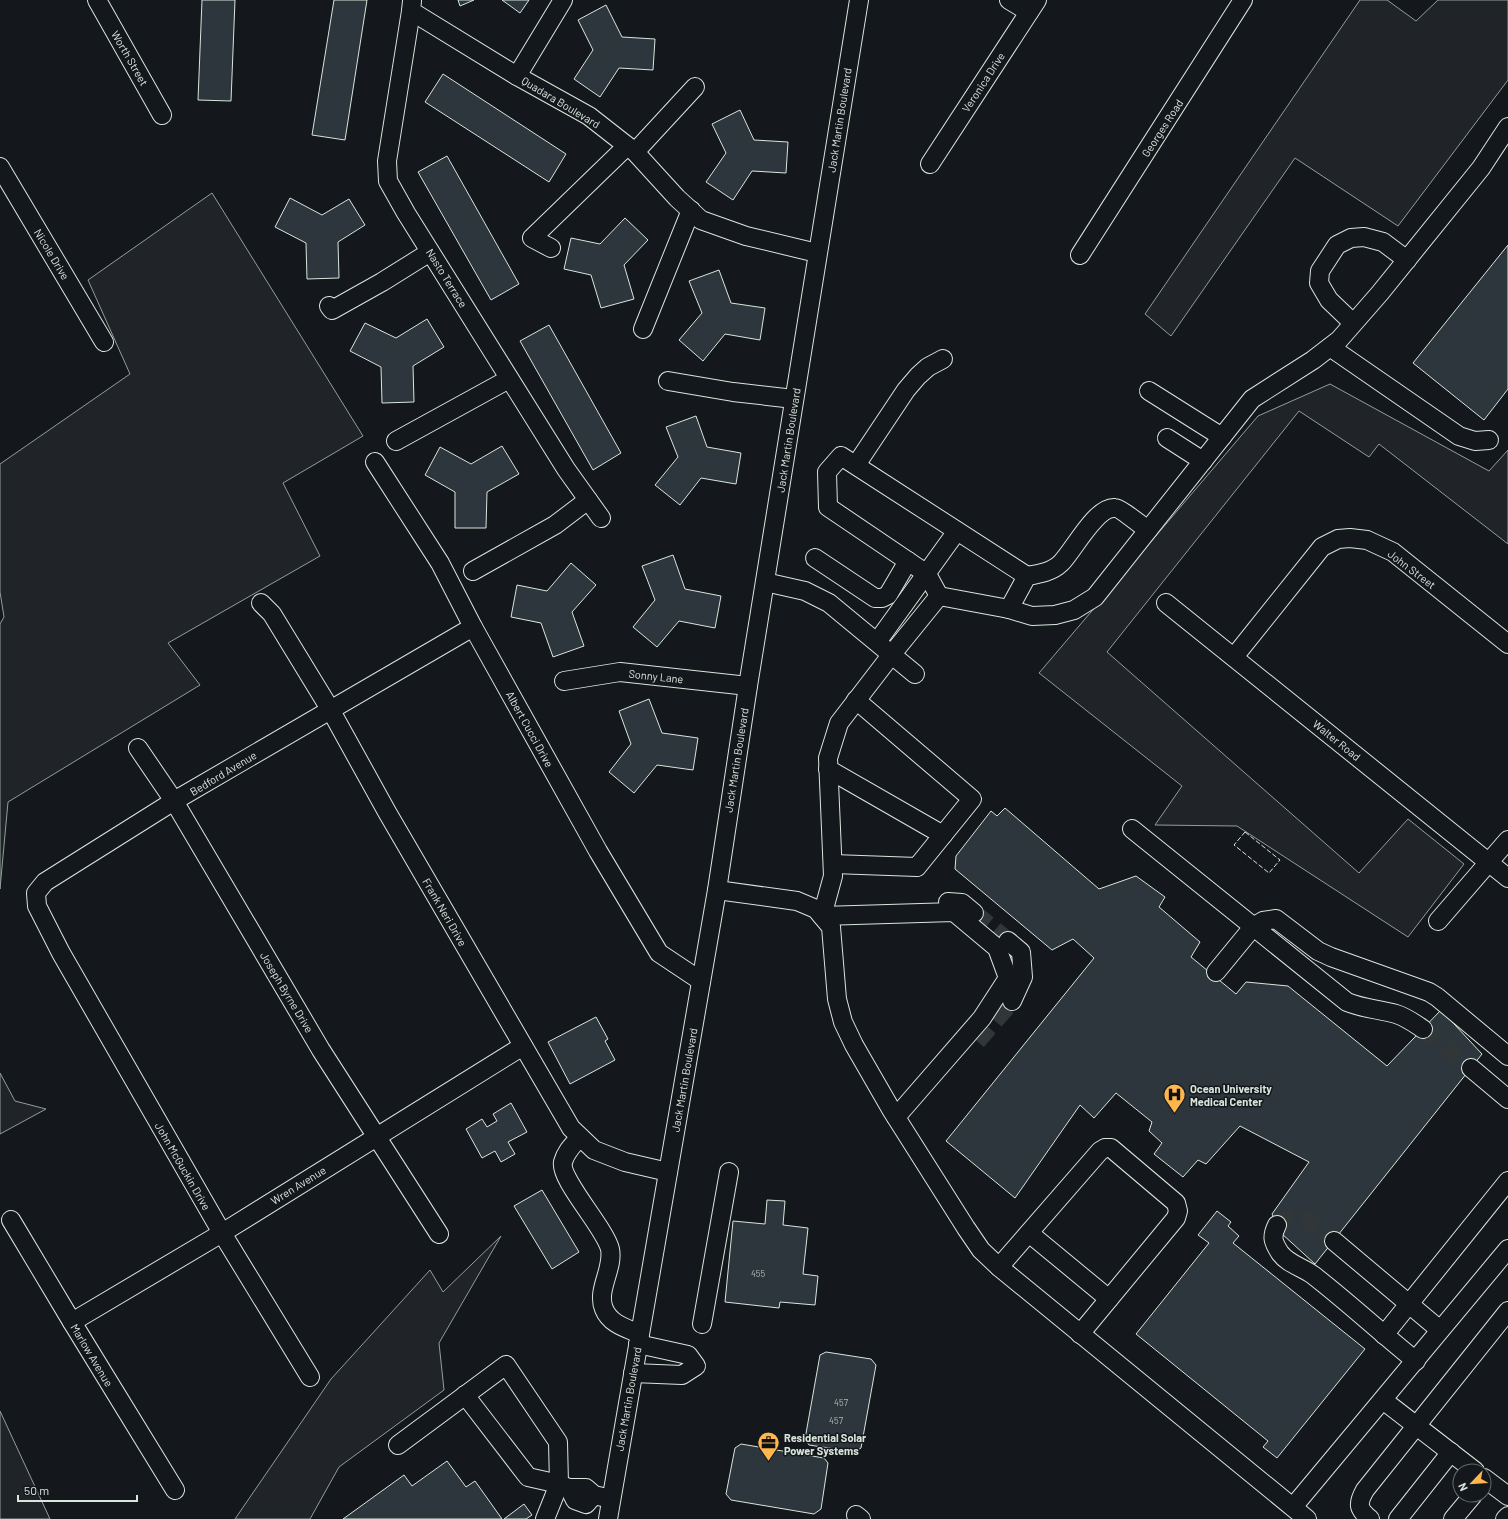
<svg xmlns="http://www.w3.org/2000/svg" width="1508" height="1519" font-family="Barlow,sans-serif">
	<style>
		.green { fill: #202428; stroke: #939e99 }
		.building { fill: #2c363c; stroke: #d8e6dc }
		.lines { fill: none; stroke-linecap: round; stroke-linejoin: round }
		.minor-tunnel { stroke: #313739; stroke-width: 18; stroke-dasharray: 18 9; stroke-linecap: butt }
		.minor-casing { stroke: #d8e6dc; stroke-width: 20 }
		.minor { stroke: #14181c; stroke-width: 18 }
		.fence { stroke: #d8e6dc; stroke-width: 1; stroke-dasharray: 5 2; stroke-linecap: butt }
		.labels { text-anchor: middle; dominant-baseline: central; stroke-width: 3; stroke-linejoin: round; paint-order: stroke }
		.number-label { font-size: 9px; fill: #adbab4 }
		.street-label { font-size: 11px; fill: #d8e6dc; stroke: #14181c }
		.poi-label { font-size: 11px; font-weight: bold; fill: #d8e6dc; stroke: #14181c; text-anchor: start }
	</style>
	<rect width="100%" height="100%" fill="#14181c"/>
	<g class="green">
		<path d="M1360 0H1387L1416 21 1438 0H1508V80L1398 226 1295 158 1171 336 1145 314Z"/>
		<path d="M212 193 363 436 283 483 320 556 168 643 200 685 8 802 0 889V624L4 617 0 592V464L130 374 88 280Z"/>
		<path d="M1330 384 1489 471 1508 450V544L1379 444 1369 457 1299 411 1107 652 1359 873 1408 819 1464 864 1408 937 1237 826 1155 825 1182 786 1039 673 1258 416Z"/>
		<path d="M0 1073 15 1101 46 1109 0 1134Z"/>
		<path d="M501 1236 439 1343 444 1390 339 1467 310 1519H235L331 1379 430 1270 443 1292Z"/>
		<path d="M0 1411 50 1519H0Z"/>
	</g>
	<g class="building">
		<path d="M202 0H235L231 101 198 100Z"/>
		<path d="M334 0H367L345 140 312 135Z"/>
		<path d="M458 0H474L460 6Z"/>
		<path d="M502 0H529L520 13Z"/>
		<path d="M606 5 622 37 655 39 653 70 619 68 600 97 574 79 593 50 578 20Z"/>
		<path d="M443 74 566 154 549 182 425 102Z"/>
		<path d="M740 110 754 140 788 142 786 173 752 171 733 200 706 182 726 153 712 124Z"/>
		<path d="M447 156 519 284 491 300 418 172Z"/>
		<path d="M290 198 322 215 349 199 365 225 338 242 339 278 307 279 306 243 275 227Z"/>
		<path d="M625 218 648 240 624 265 634 299 601 308 591 275 564 269 571 238 600 244Z"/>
		<path d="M1508 245V389L1484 420 1413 363Z"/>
		<path d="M719 270 731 303 765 308 760 340 725 334 703 361 679 340 702 313 689 281Z"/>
		<path d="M427 319 444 347 413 366 414 402 382 403 381 367 350 351 365 323 396 338Z"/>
		<path d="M549 325 621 453 593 470 520 341Z"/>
		<path d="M696 416 707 447 741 453 736 484 701 478 680 505 655 485 678 457 666 427Z"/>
		<path d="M502 446 519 474 487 492 486 528H455V492L425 475 440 447 471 464Z"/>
		<path d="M673 555 685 589 721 596 715 628 679 621 657 647 633 627 655 600 642 566Z"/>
		<path d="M571 563 596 585 572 612 584 646 553 657 541 623 511 617 517 585 547 591Z"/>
		<path d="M649 699 662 733 698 738 693 770 657 765 634 793 609 772 631 744 619 711Z"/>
		<path d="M1005 808 1099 889 1136 876 1165 897 1159 907 1200 942 1191 957 1236 994 1246 982 1288 986 1387 1066 1441 1010 1482 1054 1315 1264 1281 1233 1272 1214 1309 1162 1240 1126 1206 1164 1198 1160 1183 1177 1154 1154 1162 1143 1149 1131 1152 1122 1116 1093 1094 1118 1080 1105 1015 1198 946 1141 1094 958 1073 939 1052 950 955 869 956 856 991 811 997 816Z"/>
		<path d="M596 1017 608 1039 605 1041 615 1060 570 1084 548 1042Z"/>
		<path d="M511 1103 527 1132 508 1142 515 1154 501 1162 495 1151 482 1158 466 1129 482 1119 487 1127 497 1121 493 1114Z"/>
		<path d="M542 1190 579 1252 552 1269 514 1206Z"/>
		<path d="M767 1200 785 1201 783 1225 808 1228 803 1274 818 1276 815 1305 780 1302 779 1308 725 1302 733 1221 765 1224Z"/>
		<path d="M1217 1211 1231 1222 1228 1226 1239 1236 1233 1243 1365 1349 1277 1458 1263 1447 1268 1441 1136 1334 1209 1243 1198 1235Z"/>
		<path d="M826 1352 871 1359 876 1365 861 1448 855 1452 809 1445 805 1439 820 1355Z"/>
		<path d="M741 1444 824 1458 828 1463 821 1509 814 1514 731 1500 726 1494 735 1448Z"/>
		<path d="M447 1461 466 1487 475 1481 502 1519H343L404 1475 412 1486Z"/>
		<path d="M524 1504 532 1515 526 1519H504Z"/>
	</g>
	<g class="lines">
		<g class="minor-tunnel">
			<path d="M974 913 1008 941"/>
			<path d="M1423 1029 1471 1068"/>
			<path d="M977 1041 1012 1001"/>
			<path d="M1277 1225C1302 1205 1315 1224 1334 1241"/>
		</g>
		<defs>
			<g id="minor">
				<path d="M97 0 162 115"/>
				<path d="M1009 0 1029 12"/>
				<path d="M412 1 411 11 517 76 589 116 635 152 677 198 701 220 746 236 817 253"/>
				<path d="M411 11 387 161 388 181 406 213 566 469 601 518"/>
				<path d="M517 76 563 0"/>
				<path d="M635 152 695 87"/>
				<path d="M930 164 1037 0"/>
				<path d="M0 167 104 342"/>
				<path d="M551 248 532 238 627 146"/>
				<path d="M1080 255 1243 0"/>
				<path d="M329 306 332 310 382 282 430 252"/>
				<path d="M1353 323 1329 300 1319 283 1320 271 1337 245 1351 238 1364 237 1383 242 1407 260"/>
				<path d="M643 329 691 210"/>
				<path d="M1330 347 1459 436 1475 441 1489 440"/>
				<path d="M668 381 733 392 794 399"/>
				<path d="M1149 391 1222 437"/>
				<path d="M1167 438 1203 461"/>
				<path d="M396 441 509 379"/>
				<path d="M375 462 440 563 473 627 598 851 659 953 701 981"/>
				<path d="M856 465 906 390 918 376 928 367 943 359"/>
				<path d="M815 558 875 598H882L888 595 908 561"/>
				<path d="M473 571 555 525 588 500"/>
				<path d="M765 582 805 591 829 603 915 674"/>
				<path d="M939 596 1009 609 1032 616 1055 615 1074 610 1095 597 1252 399 1313 360 1339 340 1380 293 1481 168 1508 127"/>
				<path d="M939 596 927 574 828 507 827 472 841 456 1027 576"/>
				<path d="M261 603 272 614 330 709 387 812 571 1128 594 1150 625 1162 668 1172"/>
				<path d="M1166 603 1508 878"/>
				<path d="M1009 609 1027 576C1039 574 1052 572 1061 563 1074 550 1096 506 1115 508 1120 508 1142 526 1148 530"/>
				<path d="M877 642 957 531"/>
				<path d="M1234 657 1322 547 1338 539 1350 538 1367 540 1393 552 1508 644"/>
				<path d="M564 681 620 672 748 686"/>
				<path d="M138 748 174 801 321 1050 439 1234"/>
				<path d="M828 769 943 835"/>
				<path d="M1132 829 1347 1002C1364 1009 1379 1009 1396 1014 1406 1017 1414 1023 1423 1029"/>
				<path d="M833 864 917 867 972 799 856 700"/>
				<path d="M717 890 797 901 816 909 831 927 837 999 843 1022 854 1045 892 1111 966 1228 981 1250 999 1267 1307 1519"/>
				<path d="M948 902 962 903 974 913"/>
				<path d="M1438 921 1508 840"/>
				<path d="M1008 941 1021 952 1023 977 1012 1001"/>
				<path d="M1216 972 1253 927 1263 921 1276 919 1318 951 1331 957 1429 992 1437 997 1508 1056"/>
				<path d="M1471 1068 1508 1099"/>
				<path d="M896 1117 982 1018 1008 978 997 948 954 912 822 916 833 876 828 758 839 723 892 654 939 596"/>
				<path d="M580 1137C573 1145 566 1151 563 1162 559 1179 605 1228 610 1249 614 1269 596 1290 604 1309 610 1324 626 1328 640 1334"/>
				<path d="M11 1220 72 1322 175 1490"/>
				<path d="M1277 1225C1271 1237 1273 1242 1280 1253 1288 1264 1302 1267 1313 1275 1348 1302 1381 1333 1416 1361"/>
				<path d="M1029 1233 1109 1299"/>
				<path d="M1334 1241 1440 1330"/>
				<path d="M999 1267 1100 1151 1105 1148H1111L1176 1203 1178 1211 1176 1218 1080 1334"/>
				<path d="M72 1322 222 1233 523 1046"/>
				<path d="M702 1324 729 1172"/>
				<path d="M1384 1335 1508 1181"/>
				<path d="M633 1373 682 1375 696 1366 688 1355 638 1344"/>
				<path d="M310 1377 222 1233 61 953 37 906 36 893 45 882 174 801 473 627"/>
				<path d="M465 1395 528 1477 559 1484 545 1519"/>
				<path d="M1383 1400 1475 1471"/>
				<path d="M398 1445 506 1365 558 1442 559 1484 569 1488H586L594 1495 611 1499"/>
				<path d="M1484 1478 1508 1496"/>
				<path d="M569 1488 575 1500 586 1504 594 1495"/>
				<path d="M1293 1507 1508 1249"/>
				<path d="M856 1515 861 1519"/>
				<path d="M608 1519 717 890 748 686 859 0"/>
				<path d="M1370 1519C1358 1509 1357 1504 1365 1490L1508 1311"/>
				<path d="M1398 1519 1451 1452"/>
				<path d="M1453 1519 1473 1495"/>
				<path d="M1505 1519 1508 1516"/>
			</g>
		</defs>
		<use href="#minor" class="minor-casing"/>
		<use href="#minor" class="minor"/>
		<path class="fence" d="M1245 832 1280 860 1269 873 1234 845Z"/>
	</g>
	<defs>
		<symbol id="hospital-pin" viewBox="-11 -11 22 30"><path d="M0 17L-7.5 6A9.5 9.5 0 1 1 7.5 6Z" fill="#ffb74d" stroke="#14181c"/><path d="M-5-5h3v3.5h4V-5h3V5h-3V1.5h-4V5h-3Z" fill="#111"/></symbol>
		<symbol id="office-pin" viewBox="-11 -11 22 30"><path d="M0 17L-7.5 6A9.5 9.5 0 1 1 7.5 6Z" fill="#ffb74d" stroke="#14181c"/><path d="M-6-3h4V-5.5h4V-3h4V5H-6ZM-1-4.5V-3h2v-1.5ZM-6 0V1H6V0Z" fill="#111"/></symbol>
	</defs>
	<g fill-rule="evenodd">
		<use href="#hospital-pin" x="1162" y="1082" width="25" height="34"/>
		<use href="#office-pin" x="756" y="1430" width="25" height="34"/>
	</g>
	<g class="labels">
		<g class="number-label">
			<text x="758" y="1273">455</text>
			<text x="841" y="1402">457</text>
			<text x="836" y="1420">457</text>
		</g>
		<g class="street-label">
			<text transform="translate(130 58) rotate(60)">Worth Street</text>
			<text transform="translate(983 82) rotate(-57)">Veronica Drive</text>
			<text transform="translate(561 102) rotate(31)">Quadara Boulevard</text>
			<text transform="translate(839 120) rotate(-81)">Jack Martin Boulevard</text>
			<text transform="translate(1162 128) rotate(-57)">Georges Road</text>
			<text transform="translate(52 254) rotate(59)">Nicole Drive</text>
			<text transform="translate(447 278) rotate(58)">Nasto Terrace</text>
			<text transform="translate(788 440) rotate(-81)">Jack Martin Boulevard</text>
			<text transform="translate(1412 569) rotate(37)">John Street</text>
			<text transform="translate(656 676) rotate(6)">Sonny Lane</text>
			<text transform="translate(530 729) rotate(61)">Albert Cucci Drive</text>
			<text transform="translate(1337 740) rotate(39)">Walter Road</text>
			<text transform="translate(736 760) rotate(-81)">Jack Martin Boulevard</text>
			<text transform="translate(223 773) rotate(-31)">Bedford Avenue</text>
			<text transform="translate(445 912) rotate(60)">Frank Neri Drive</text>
			<text transform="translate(287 992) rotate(59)">Joseph Byrne Drive</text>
			<text transform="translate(684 1080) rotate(-80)">Jack Martin Boulevard</text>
			<text transform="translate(183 1166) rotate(60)">John McGuckin Drive</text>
			<text transform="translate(298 1185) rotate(-32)">Wren Avenue</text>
			<text transform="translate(92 1355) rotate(59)">Marlow Avenue</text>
			<text transform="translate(628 1399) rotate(-80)">Jack Martin Boulevard</text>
		</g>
		<g class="poi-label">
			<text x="1190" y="1088">Ocean University<tspan x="1190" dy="13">Medical Center</tspan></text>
			<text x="784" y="1437">Residential Solar<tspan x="784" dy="13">Power Systems</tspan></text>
		</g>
	</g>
	<g transform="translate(1472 1483) rotate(245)"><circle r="19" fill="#14181c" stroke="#626a69"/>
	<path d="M0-3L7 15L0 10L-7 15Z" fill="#ffb74d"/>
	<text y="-6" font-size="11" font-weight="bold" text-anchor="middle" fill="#d8e6dc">N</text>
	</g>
	<path d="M18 1495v6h119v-6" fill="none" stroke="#d8e6dc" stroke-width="2"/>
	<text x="24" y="1495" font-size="12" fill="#d8e6dc" stroke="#14181c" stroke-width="3" paint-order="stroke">50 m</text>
</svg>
